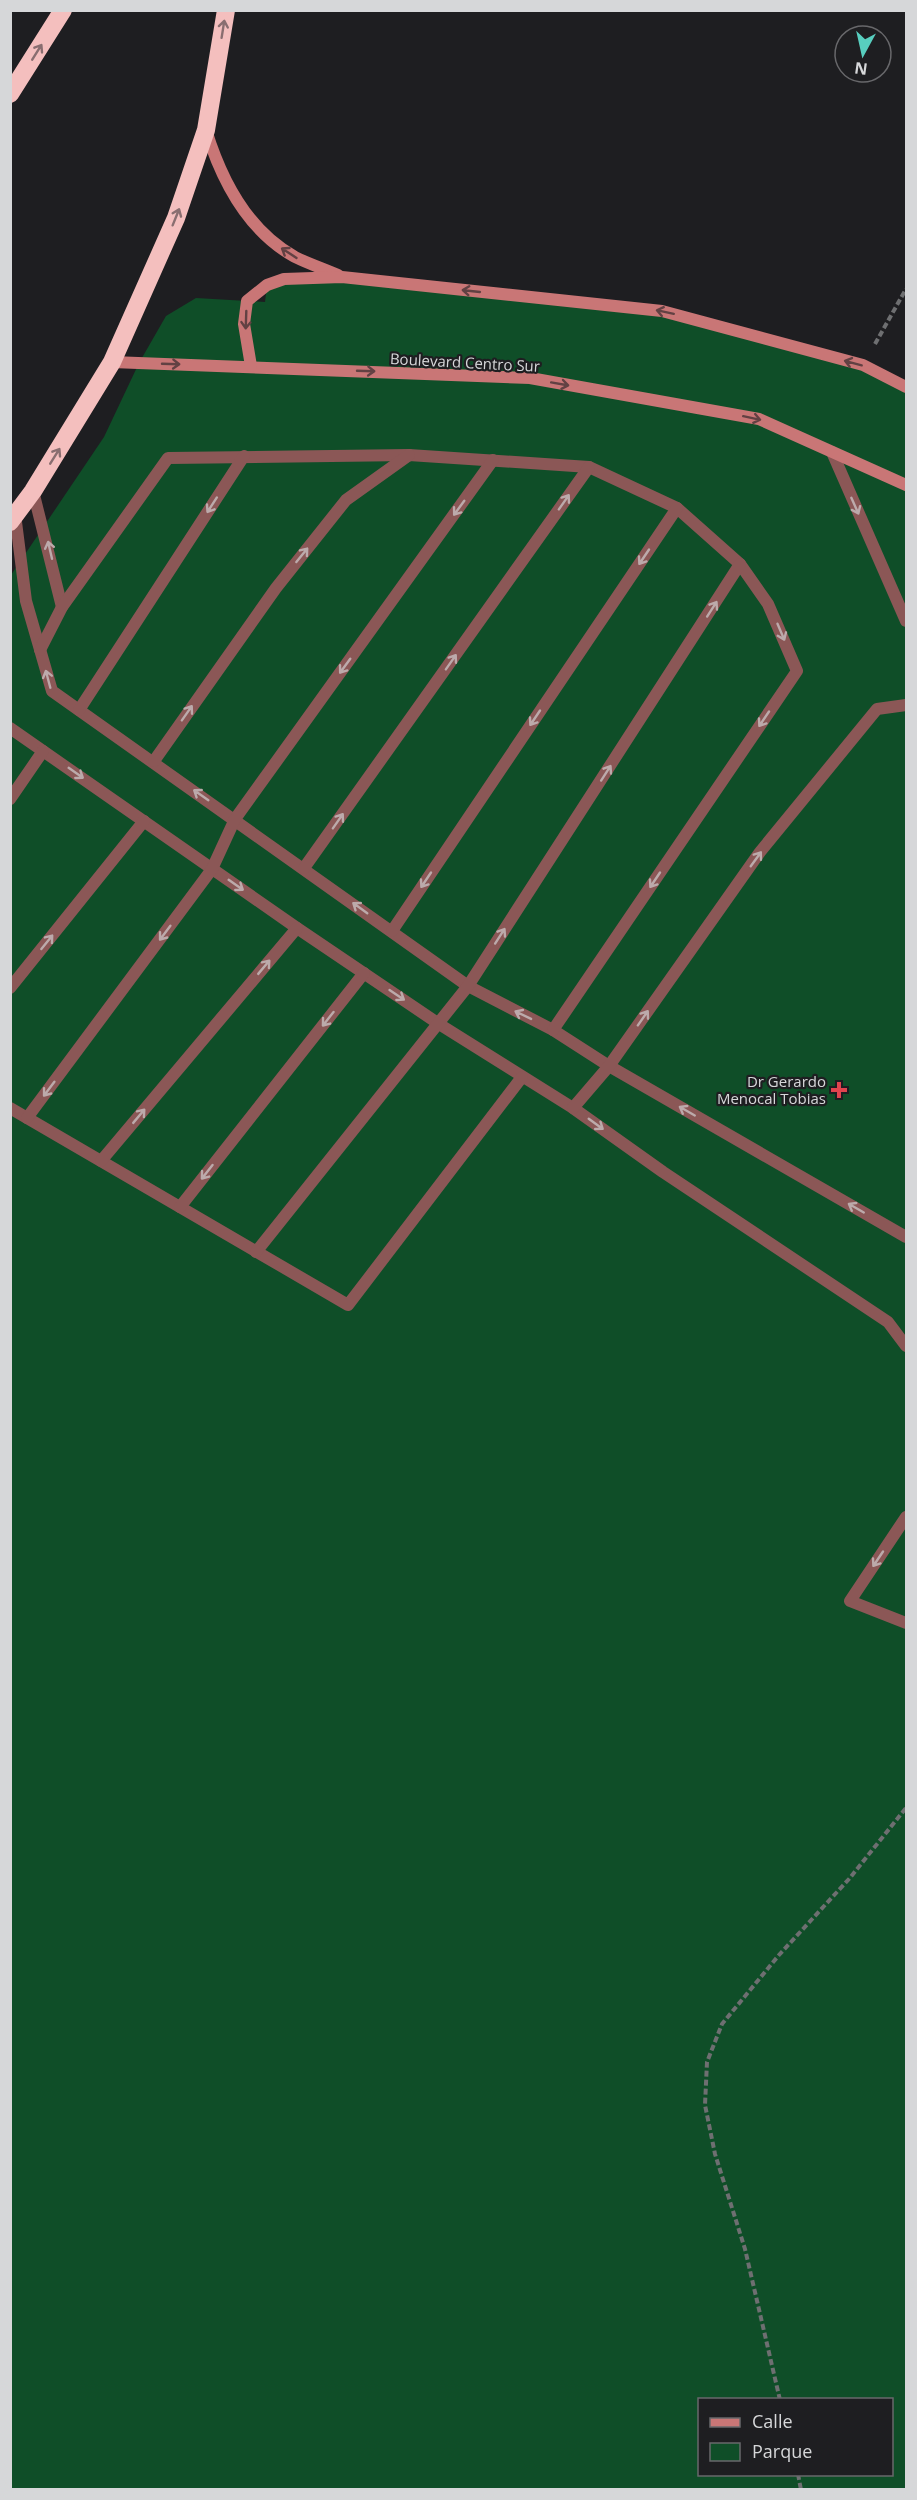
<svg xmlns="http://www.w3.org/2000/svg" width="917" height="2500" font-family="'Open Sans',sans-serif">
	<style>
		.green { fill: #0f4e28; fill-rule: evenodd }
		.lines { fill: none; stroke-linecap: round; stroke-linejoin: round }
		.path { stroke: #6e6f71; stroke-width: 4; stroke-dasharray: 6 3; stroke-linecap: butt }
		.lane { stroke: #8b5756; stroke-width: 12 }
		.secondary { stroke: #c97676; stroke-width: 12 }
		.highway { stroke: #f4bfbe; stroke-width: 18 }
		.oneway { stroke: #896e70 }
		.oneway2 { stroke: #624143 }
		.oneway3 { stroke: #bcaaab }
		.health-dot { fill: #e0444e; stroke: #1e1e21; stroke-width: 2 }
		.labels { text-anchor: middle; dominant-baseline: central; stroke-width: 4.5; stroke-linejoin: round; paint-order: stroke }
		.street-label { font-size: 15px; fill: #d6d7d9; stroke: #1e1e21 }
		.poi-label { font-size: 15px; fill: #d6d7d9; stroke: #1e1e21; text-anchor: end }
	</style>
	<rect width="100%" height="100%" fill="#1e1e21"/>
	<path class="green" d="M342 277 662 311 863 365 906 387V2489L11 2490V575L104 437 139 363 166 316 196 298 265 302 267 285ZM700 2400H892V2474H700Z"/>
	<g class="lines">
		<g class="path">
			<path d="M875 344 906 289"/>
			<path d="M780 2400 745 2249 715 2154 705 2105 707 2062 722 2024 779 1955 849 1879 906 1808"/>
			<path d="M798 2474 801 2490"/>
		</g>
		<g class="lane">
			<path d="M832 452 906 621"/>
			<path d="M33 491 62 607"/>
			<path d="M15 514 26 601 52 691 468 986 553 1030 609 1066 906 1237"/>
			<path d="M40 650 62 607 168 458 409 455 589 467 677 508 740 564 768 604 797 671 553 1030"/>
			<path d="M79 710 244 456"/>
			<path d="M10 728 297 928 439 1024 573 1108 663 1172 888 1322 906 1346"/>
			<path d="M154 761 276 588 346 500 409 455"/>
			<path d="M10 799 43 751"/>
			<path d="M304 868 589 467"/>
			<path d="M392 931 677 508"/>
			<path d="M10 988 144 821"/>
			<path d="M10 1108 348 1305 522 1077"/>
			<path d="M573 1108 609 1066 760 852 877 709 906 705"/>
			<path d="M27 1118 212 869 235 819 493 460"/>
			<path d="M101 1161 297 928"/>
			<path d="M180 1207 364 973"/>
			<path d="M256 1252 468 986 740 564"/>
			<path d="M906 1517 850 1601 906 1623"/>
		</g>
		<g class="secondary">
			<path d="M206 130C221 179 248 231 295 257 309 264 324 269 338 275"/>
			<path d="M112 362 530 378 759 419 906 485"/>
			<path d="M251 366 244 324 247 301 267 285 284 279 342 277 662 311 863 365 906 387"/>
		</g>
		<g class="highway">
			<path d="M10 94 63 10"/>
			<path d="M10 522 33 491 112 362 176 218 206 130 226 10"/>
		</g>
	</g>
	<defs><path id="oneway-shaft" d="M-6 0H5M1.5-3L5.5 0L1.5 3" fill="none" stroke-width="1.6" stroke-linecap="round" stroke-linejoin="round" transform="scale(1.5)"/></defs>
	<g class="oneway">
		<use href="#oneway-shaft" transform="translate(223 29) rotate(-81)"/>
		<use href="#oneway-shaft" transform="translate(37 52) rotate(-58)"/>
		<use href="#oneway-shaft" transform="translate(176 217) rotate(-68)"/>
		<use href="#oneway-shaft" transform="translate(55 456) rotate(-58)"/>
	</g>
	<g class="oneway2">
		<use href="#oneway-shaft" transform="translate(289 253) rotate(-147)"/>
		<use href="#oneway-shaft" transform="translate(471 291) rotate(-174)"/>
		<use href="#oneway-shaft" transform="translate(665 312) rotate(-168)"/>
		<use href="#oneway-shaft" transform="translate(246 320) rotate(92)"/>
		<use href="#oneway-shaft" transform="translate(853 363) rotate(-165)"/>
		<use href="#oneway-shaft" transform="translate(171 364) rotate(2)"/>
		<use href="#oneway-shaft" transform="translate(366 371) rotate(2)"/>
		<use href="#oneway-shaft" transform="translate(560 384) rotate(10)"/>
		<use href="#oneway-shaft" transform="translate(752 418) rotate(12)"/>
	</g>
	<g class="oneway3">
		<use href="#oneway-shaft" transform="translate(564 502) rotate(-55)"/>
		<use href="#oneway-shaft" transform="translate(212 505) rotate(123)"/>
		<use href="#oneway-shaft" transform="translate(855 506) rotate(66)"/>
		<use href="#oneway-shaft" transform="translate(459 508) rotate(126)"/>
		<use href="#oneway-shaft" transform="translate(50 550) rotate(-103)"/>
		<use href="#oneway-shaft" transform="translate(302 555) rotate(-51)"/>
		<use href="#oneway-shaft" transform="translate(644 557) rotate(124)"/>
		<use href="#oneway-shaft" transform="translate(712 609) rotate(-57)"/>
		<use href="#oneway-shaft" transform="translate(781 632) rotate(67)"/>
		<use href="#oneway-shaft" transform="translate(451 662) rotate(-55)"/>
		<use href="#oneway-shaft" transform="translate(345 666) rotate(126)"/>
		<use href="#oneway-shaft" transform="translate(48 679) rotate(-105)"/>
		<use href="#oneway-shaft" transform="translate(187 713) rotate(-55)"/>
		<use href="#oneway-shaft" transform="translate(535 718) rotate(124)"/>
		<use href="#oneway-shaft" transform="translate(764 719) rotate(124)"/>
		<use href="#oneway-shaft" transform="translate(76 773) rotate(35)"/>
		<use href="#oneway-shaft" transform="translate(606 773) rotate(-57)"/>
		<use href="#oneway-shaft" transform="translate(201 795) rotate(-145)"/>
		<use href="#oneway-shaft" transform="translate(338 821) rotate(-55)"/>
		<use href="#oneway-shaft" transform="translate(756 859) rotate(-54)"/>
		<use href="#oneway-shaft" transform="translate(426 880) rotate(124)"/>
		<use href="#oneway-shaft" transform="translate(655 880) rotate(124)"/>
		<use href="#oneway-shaft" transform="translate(236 885) rotate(35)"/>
		<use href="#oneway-shaft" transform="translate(360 908) rotate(-144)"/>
		<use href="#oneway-shaft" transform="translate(165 933) rotate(127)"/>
		<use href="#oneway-shaft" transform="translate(500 936) rotate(-57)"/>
		<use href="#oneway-shaft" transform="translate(47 942) rotate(-51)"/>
		<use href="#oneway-shaft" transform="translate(264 967) rotate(-50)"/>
		<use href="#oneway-shaft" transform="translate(397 995) rotate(34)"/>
		<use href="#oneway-shaft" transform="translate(523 1015) rotate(-154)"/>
		<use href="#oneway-shaft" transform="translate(643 1018) rotate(-55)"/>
		<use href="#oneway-shaft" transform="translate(328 1019) rotate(128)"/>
		<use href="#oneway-shaft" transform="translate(49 1089) rotate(127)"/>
		<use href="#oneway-shaft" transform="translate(687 1111) rotate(-150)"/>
		<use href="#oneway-shaft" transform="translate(139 1116) rotate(-50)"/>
		<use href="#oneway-shaft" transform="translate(596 1124) rotate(36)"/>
		<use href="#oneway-shaft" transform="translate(207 1172) rotate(128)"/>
		<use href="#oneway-shaft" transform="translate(856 1208) rotate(-150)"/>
		<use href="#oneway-shaft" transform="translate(878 1559) rotate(124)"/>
	</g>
	<path class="health-dot" d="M836 1081h6v6h6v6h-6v6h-6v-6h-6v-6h6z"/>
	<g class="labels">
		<g class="street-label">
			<text transform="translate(465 362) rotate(3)">Boulevard Centro Sur</text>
		</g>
		<g class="poi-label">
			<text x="826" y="1081">Dr Gerardo<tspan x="826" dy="17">Menocal Tobias</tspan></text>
		</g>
	</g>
	<rect width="917" height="2500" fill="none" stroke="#d6d7d9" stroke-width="24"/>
	<rect x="698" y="2398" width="195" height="78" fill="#1e1e21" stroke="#68686b" stroke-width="1.5"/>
	<rect x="710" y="2418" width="30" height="9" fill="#c97676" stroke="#68686b" stroke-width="1.5"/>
	<text x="752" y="2428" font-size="18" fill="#d6d7d9">Calle</text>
	<rect x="710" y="2443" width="30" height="18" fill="#0f4e28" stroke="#68686b" stroke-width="1.5"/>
	<text x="752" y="2458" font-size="18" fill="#d6d7d9">Parque</text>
	<g transform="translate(863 54) rotate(188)"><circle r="28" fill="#1e1e21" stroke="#68686b" stroke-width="1.5"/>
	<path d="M0-4.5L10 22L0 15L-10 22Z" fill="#58cebf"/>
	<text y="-9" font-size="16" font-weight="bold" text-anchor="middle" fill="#d6d7d9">N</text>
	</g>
</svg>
